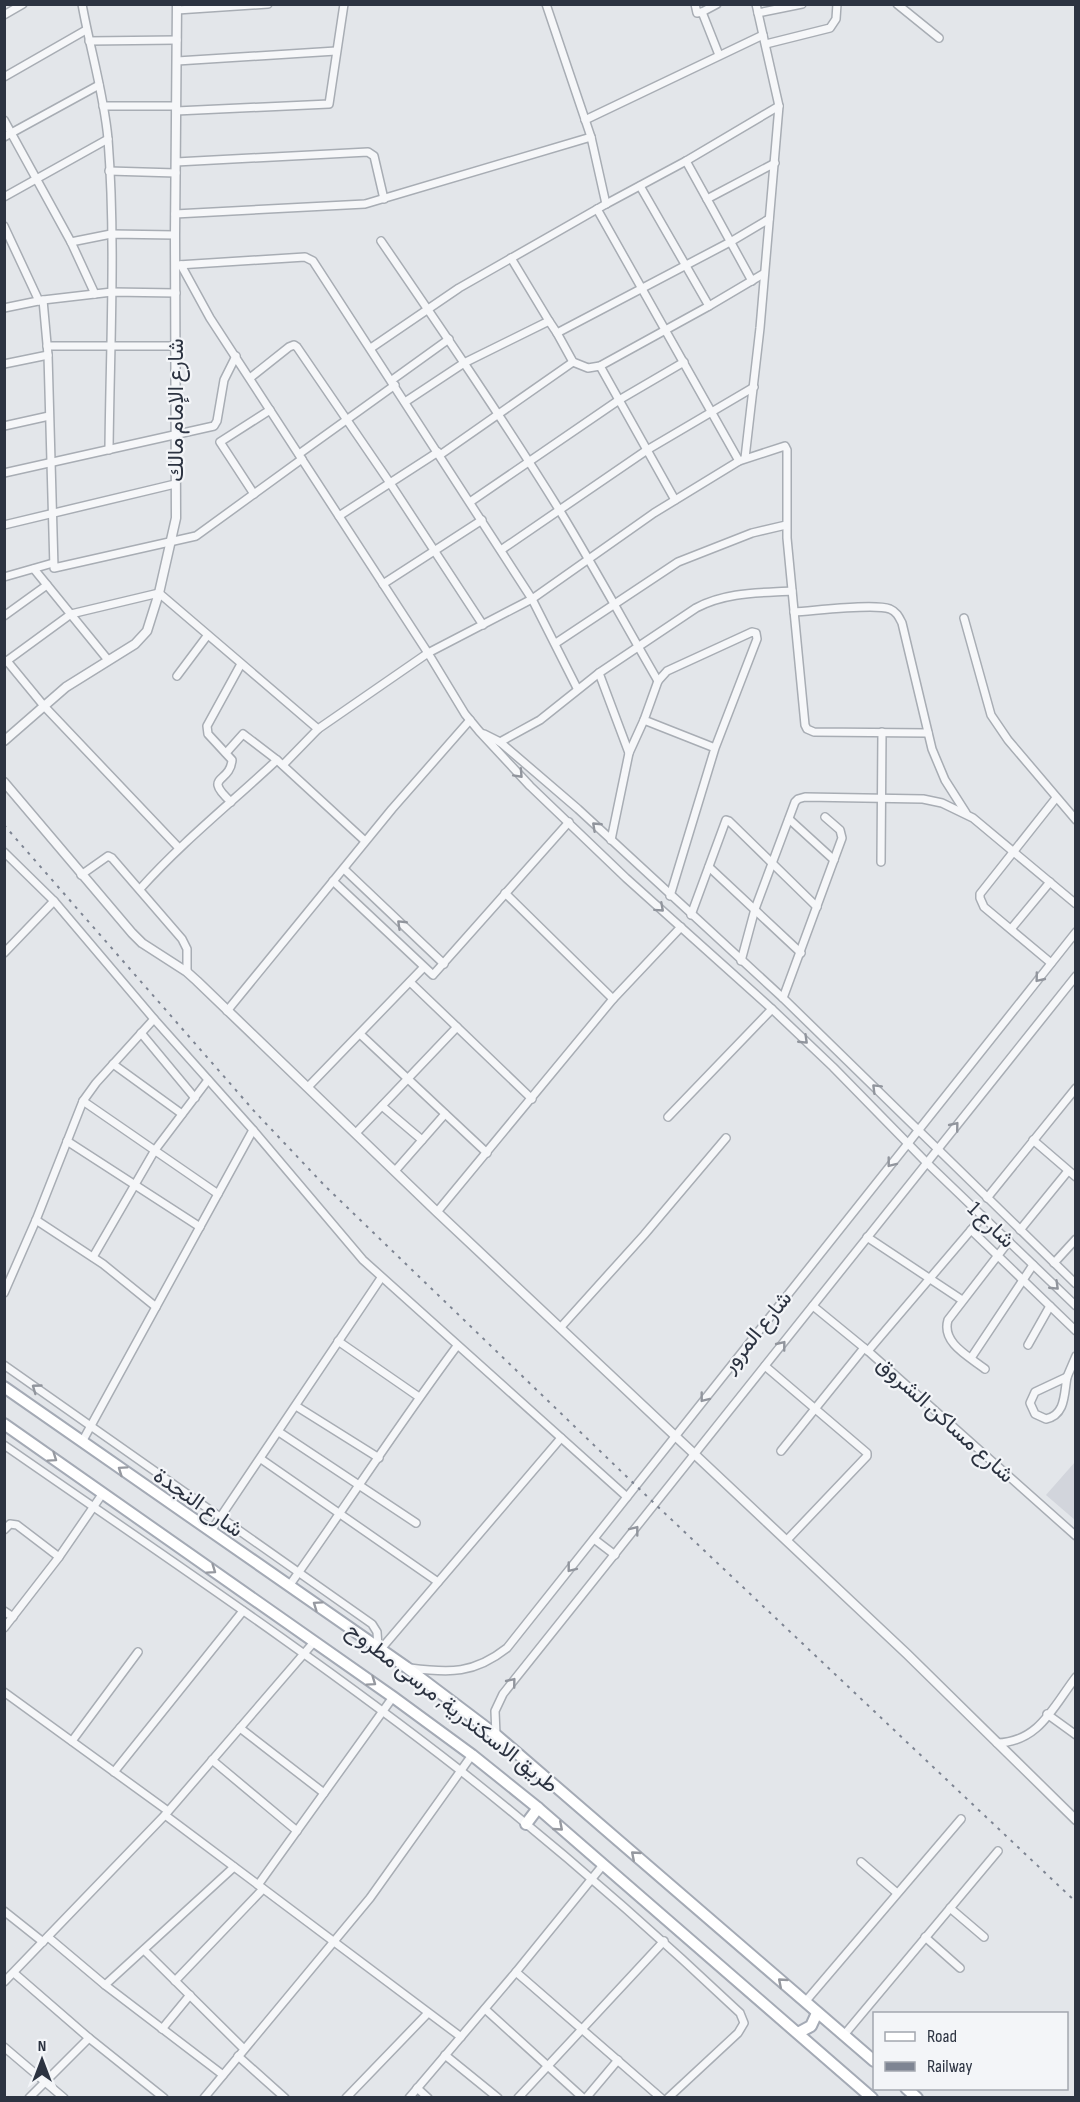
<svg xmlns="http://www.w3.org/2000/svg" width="1080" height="2102" font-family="'Sofia Sans Condensed',Vazirmatn,sans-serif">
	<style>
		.built { fill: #d2d5dc }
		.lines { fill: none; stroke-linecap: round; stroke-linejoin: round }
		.minor-casing { stroke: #a8adb4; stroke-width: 10 }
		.tertiary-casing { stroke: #a8adb4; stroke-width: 11 }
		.primary-casing { stroke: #a4aab5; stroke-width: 14 }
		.minor { stroke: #f6f7f9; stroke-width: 7 }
		.tertiary { stroke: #f6f7f9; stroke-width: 8 }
		.primary { stroke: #fff; stroke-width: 10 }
		.rail { stroke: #7e8593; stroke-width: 2; stroke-dasharray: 3 6; stroke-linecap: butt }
		.oneway { stroke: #91959d }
		.oneway2 { stroke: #9699a0 }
		.labels { text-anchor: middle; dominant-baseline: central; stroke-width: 4.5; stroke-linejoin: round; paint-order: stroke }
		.street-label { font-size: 22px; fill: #2c3341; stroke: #f3f5f8 }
	</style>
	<rect width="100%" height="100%" fill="#e3e6ea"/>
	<path class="built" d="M1075 1462V1520L1046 1495Z"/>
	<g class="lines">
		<defs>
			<g id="minor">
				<path d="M82 4C90 49 104 94 108 139 116 242 110 346 109 450"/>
				<path d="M546 4 591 137"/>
				<path d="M695 4 697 13 702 12 719 55"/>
				<path d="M897 4 939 38"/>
				<path d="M177 10 268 4"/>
				<path d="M702 12 717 4"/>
				<path d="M758 13 802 4"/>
				<path d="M4 15 23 4"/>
				<path d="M89 41 177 40"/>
				<path d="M766 44 830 28 836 19 837 4"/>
				<path d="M177 61 336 51"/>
				<path d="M4 77 86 30"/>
				<path d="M103 106H176"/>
				<path d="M176 111 329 104 344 4"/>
				<path d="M4 120 71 242 95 294"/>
				<path d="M585 120 763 35"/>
				<path d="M4 137 99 85"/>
				<path d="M686 161 707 199"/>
				<path d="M176 162 368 152 374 156 384 199"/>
				<path d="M109 171 176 173"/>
				<path d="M640 186 709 306"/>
				<path d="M4 197 108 139"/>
				<path d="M597 209 739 461"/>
				<path d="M175 214 365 204 591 137 606 204"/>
				<path d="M4 226 39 301"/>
				<path d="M381 241C442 330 503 419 560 511 594 567 625 624 658 681"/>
				<path d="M71 242 111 234 175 235"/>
				<path d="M511 258 549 321"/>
				<path d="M178 265 305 257 313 261 532 599 577 688"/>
				<path d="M181 265 210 318 428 653 465 714 479 731 530 786 626 878 772 1009 833 1067 926 1162 1076 1306"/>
				<path d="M752 281 707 199 775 163"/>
				<path d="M43 300 48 355 54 568 196 536 302 459"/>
				<path d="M4 308 43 300 112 292 176 293"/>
				<path d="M557 333 573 362 588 368 600 366 709 306 763 274"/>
				<path d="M47 346H176"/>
				<path d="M371 348 459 288 606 204 686 161 779 106"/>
				<path d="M4 364 48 355"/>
				<path d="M600 366 675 500"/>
				<path d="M250 378 289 347 294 345 297 347 390 483 339 516"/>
				<path d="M392 380 449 339"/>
				<path d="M405 402 464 363 549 321 557 333 732 241 769 219"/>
				<path d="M4 426 49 416"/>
				<path d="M438 452 390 483 483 625"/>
				<path d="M299 454 395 385"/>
				<path d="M440 455 573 362"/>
				<path d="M745 458 760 328 779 106 756 4"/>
				<path d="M4 473 214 426 217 421 224 380 236 356"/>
				<path d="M254 494 220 442 270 410"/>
				<path d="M470 502 619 400 684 362"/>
				<path d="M4 525 175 484"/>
				<path d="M501 550 647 450 754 387"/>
				<path d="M34 569 108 660"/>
				<path d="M4 577 53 563"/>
				<path d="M383 584 482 520"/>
				<path d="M794 612C814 611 874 603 890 609 897 612 899 617 902 623L932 749 945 780 966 813"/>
				<path d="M4 616 47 585"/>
				<path d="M964 618 991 715 1008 740 1076 820"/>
				<path d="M556 643 678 562 752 533 786 525"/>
				<path d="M7 661 44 706 178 847"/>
				<path d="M4 663 71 614 159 593 318 729 428 653 532 599 654 513 739 461 785 446 787 450V538L805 725 807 729 814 732 928 733"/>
				<path d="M177 676 207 636"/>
				<path d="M484 734 500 742 578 809 783 998 1076 1284"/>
				<path d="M500 742 540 720 599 673"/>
				<path d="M226 753 243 734 277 760"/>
				<path d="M629 753 644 720"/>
				<path d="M283 765 318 729"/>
				<path d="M231 802C202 775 230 784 232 760L208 734 207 726 241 664"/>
				<path d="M789 819 834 860"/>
				<path d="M611 840 629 753 599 673 696 608C726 592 759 593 792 591"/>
				<path d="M4 852 54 901 154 1019 253 1130 363 1260 627 1497"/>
				<path d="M881 862 882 732"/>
				<path d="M709 867 801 953"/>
				<path d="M344 869 444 964"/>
				<path d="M81 875 108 856 112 858 182 939 187 949V972"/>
				<path d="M333 881 433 975 569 822"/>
				<path d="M140 889C182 842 231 803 277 760L365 841"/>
				<path d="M505 893 613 999"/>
				<path d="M670 896 715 748 757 639 756 633 752 632 667 671 658 681 644 720 715 748"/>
				<path d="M691 915 726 820 729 821 817 907"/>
				<path d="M1011 929 1050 882"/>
				<path d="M4 953 54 901"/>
				<path d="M741 961 755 909 795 802 798 799 805 797 923 799 942 803 973 818 1076 904"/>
				<path d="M1051 963 984 907 980 898V894L1056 798"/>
				<path d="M410 982 532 1099"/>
				<path d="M783 998 842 838 840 830 825 817"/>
				<path d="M227 1011 392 809 470 720"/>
				<path d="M141 1033 195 1098"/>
				<path d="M360 1034 487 1153"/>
				<path d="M113 1064 182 1114"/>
				<path d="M308 1087 423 968"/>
				<path d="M83 1101 218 1194"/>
				<path d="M382 1106 422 1140"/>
				<path d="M668 1117 772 1009"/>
				<path d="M356 1133 457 1027"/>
				<path d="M1033 1140 1076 1177"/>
				<path d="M67 1141 200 1227"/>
				<path d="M395 1171 445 1114"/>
				<path d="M987 1198 1076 1088"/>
				<path d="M437 1212 613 999 681 927"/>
				<path d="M36 1220 103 1264 156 1307"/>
				<path d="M971 1230 1076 1331"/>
				<path d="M1020 1230 1068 1171"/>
				<path d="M867 1237 962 1300"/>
				<path d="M93 1257 155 1150 208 1080"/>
				<path d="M1054 1263 1076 1239"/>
				<path d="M4 1293 36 1220 83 1101 96 1083 154 1019"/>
				<path d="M813 1306 868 1351 1076 1536"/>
				<path d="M561 1327 644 1235 726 1138"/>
				<path d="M338 1341 419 1397"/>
				<path d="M1028 1345 1050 1306"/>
				<path d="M868 1351 983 1216"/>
				<path d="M971 1358 1033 1265"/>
				<path d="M4 1365 372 1624 377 1632 378 1647"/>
				<path d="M765 1366 867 1453V1456L787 1540"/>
				<path d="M985 1369C970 1357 941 1343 948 1320L1009 1241"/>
				<path d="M1067 1377C1064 1393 1066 1415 1046 1419L1035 1414 1030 1403 1035 1392Z"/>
				<path d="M1067 1377 1076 1356"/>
				<path d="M296 1406 379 1458"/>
				<path d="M279 1432 416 1523"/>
				<path d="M82 1442 253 1130"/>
				<path d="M4 1445C158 1552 314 1656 461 1771 557 1847 650 1928 740 2013L744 2023 738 2033 668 2098"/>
				<path d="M781 1451 864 1348"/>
				<path d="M261 1459 438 1582"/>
				<path d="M4 1530 10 1524 17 1525 59 1557"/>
				<path d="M211 1531 381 1278"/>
				<path d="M594 1539 615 1555"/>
				<path d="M289 1586C346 1506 399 1424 457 1346"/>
				<path d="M4 1611 13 1617"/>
				<path d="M4 1628 59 1557 103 1493"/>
				<path d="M381 1649 561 1438"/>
				<path d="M410 1668C450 1673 474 1674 507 1648L1076 932"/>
				<path d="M4 1692 168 1811"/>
				<path d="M1047 1714 1076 1735"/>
				<path d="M240 1728 324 1793"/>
				<path d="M496 1735 495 1711 503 1694 1076 976"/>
				<path d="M72 1741 138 1652"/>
				<path d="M997 1743C1039 1742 1053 1707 1076 1677"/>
				<path d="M212 1760 297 1831"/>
				<path d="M114 1772 243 1611"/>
				<path d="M165 1815 461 2037"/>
				<path d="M861 1862 897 1893"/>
				<path d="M258 1885 393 1697"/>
				<path d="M950 1908 984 1937"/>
				<path d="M4 1911 43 1942"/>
				<path d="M48 1937 105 1985 223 2075"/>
				<path d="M925 1937 960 1968"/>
				<path d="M144 1950 244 2049"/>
				<path d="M516 1972 661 2098"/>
				<path d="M14 1973 89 2038 164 2098"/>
				<path d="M175 1981 263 1889"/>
				<path d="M4 1982 165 1815 314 1642"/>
				<path d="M105 1985 234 1867"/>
				<path d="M805 2002 961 1819"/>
				<path d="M485 2009 583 2098"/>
				<path d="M162 2029 190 1995"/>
				<path d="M844 2035 998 1851"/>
				<path d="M4 2047 64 2098"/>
				<path d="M445 2055 498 2098"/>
				<path d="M238 2056 285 2098"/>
				<path d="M417 2088 428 2098"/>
				<path d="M29 2098 89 2038"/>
				<path d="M204 2098 370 1898 472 1755"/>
				<path d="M346 2098 428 2013"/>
				<path d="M409 2098 516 1972 603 1865"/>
				<path d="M518 2098 664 1941"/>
				<path d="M586 2098 618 2060"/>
			</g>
			<g id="tertiary">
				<path d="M4 741 66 687 135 644 147 631 159 593 176 518 175 235 177 4"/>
				<path d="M4 782 132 933 142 943 187 972 197 981 437 1212 907 1654 1076 1820"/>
			</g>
			<g id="primary">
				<path d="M4 1387 406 1667 496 1735 874 2061"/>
				<path d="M4 1424 393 1697 472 1755 538 1808 872 2098"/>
				<path d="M526 1824 538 1808"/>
				<path d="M798 2033 811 2026 817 2013"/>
				<path d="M906 2088 917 2098"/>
			</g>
		</defs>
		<use href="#minor" class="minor-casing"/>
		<use href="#tertiary" class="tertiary-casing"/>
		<use href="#primary" class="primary-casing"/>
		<use href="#minor" class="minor"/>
		<use href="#tertiary" class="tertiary"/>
		<use href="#primary" class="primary"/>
		<path class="rail" d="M4 825 255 1112 325 1186 655 1504 1076 1902"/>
	</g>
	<defs><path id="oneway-chevron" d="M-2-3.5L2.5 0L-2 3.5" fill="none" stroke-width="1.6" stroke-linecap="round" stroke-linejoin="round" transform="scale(1.5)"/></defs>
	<g class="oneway">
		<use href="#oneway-chevron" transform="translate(519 774) rotate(47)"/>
		<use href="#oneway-chevron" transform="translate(596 826) rotate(-137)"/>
		<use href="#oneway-chevron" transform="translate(660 908) rotate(42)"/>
		<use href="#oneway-chevron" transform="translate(401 924) rotate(-136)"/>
		<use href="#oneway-chevron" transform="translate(1039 978) rotate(129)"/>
		<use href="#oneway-chevron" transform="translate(804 1040) rotate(44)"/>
		<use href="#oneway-chevron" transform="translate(876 1088) rotate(-135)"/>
		<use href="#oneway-chevron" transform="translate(955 1126) rotate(-51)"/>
		<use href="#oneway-chevron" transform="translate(891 1163) rotate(128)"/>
		<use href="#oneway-chevron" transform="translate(1055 1286) rotate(44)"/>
		<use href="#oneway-chevron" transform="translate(782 1345) rotate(-51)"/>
		<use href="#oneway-chevron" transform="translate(36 1388) rotate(-144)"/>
		<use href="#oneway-chevron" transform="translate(704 1398) rotate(128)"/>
		<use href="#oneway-chevron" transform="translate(635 1530) rotate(-52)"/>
		<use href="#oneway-chevron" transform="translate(571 1568) rotate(128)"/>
		<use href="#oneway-chevron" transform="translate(512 1682) rotate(-51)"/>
	</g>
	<g class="oneway2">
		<use href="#oneway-chevron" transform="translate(53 1458) rotate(35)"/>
		<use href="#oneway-chevron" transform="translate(122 1470) rotate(-145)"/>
		<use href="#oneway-chevron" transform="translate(212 1570) rotate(35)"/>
		<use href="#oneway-chevron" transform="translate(317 1605) rotate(-145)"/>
		<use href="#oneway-chevron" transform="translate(372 1682) rotate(35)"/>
		<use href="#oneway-chevron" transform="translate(559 1827) rotate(41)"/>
		<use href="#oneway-chevron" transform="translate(635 1855) rotate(-139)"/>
		<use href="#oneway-chevron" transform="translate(782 1982) rotate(-139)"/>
	</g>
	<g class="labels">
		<g class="street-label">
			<text transform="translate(176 410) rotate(-90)">شارع الإمام مالك</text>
			<text transform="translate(991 1225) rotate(44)">شارع 1</text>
			<text transform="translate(757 1332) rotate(-51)">شارع المرور</text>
			<text transform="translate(945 1420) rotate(42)">شارع مساكن الشروق</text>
			<text transform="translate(198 1503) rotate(35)">شارع النجدة</text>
			<text transform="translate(452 1708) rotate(38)">طريق الاسكندرية, مرسى مطروح</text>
		</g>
	</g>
	<rect width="1080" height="2102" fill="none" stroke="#2c3341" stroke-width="12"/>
	<rect x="873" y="2012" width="195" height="78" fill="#f3f5f8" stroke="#a3a7af" stroke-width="1.5"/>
	<rect x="885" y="2032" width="30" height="9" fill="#ffffff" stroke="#a3a7af" stroke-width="1.5"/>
	<text x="927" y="2042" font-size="18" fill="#2c3341">Road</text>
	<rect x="885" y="2062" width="30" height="9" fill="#7e8593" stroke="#a3a7af" stroke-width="1.5"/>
	<text x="927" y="2072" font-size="18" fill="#2c3341">Railway</text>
	<g transform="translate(42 2060)" stroke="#f3f5f8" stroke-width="4.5" paint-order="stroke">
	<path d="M0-4.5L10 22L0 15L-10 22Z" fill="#2c3341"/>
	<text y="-9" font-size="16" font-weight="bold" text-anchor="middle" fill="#2c3341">N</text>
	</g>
</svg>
